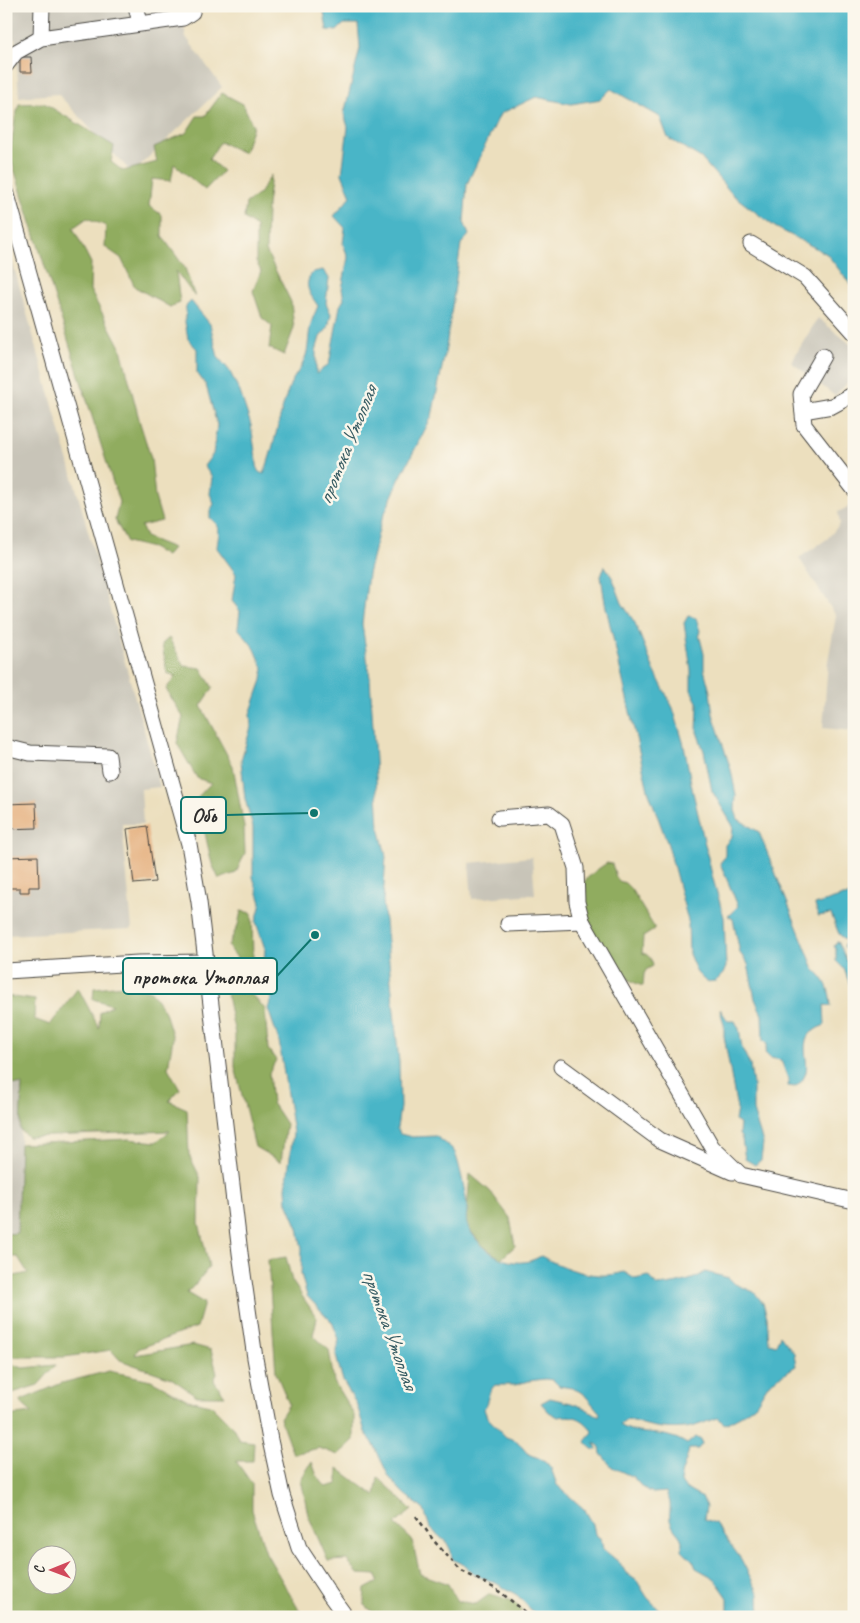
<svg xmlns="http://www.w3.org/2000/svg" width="860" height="1623" font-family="Caveat,sans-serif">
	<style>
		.industrial { fill: #c8c4b8 }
		.forest { fill: #90ac5f; stroke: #5e6c45; fill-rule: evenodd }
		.water { fill: #4ab5c7; stroke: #3a7079 }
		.building { fill: #e6b484 }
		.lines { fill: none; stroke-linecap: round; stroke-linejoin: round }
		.minor-casing { stroke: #484641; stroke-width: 17 }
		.path { stroke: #484641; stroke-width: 2.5; stroke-dasharray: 4 4; stroke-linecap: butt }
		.minor { stroke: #fff; stroke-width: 15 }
		.labels { text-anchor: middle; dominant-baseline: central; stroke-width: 5; stroke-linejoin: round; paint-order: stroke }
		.water-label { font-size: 21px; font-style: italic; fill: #365b62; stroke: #fbf7ec }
		.leader { fill: none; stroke: #0f766e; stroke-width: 2 }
		.callout-dot { fill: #0f766e; stroke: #fbf7ec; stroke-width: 2 }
		.callout { fill: #fbf7ec; stroke: #0f766e; stroke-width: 2 }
		.callout-label { font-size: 21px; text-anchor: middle; font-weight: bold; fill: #2b2b2b }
	</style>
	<rect width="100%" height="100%" fill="#fbf7ec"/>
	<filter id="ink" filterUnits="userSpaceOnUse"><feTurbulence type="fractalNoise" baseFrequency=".02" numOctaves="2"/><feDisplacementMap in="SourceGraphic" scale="10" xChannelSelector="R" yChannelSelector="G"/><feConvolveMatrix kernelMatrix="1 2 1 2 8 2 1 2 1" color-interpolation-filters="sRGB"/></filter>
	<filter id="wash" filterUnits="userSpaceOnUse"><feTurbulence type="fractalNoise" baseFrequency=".0096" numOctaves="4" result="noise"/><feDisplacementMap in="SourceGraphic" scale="20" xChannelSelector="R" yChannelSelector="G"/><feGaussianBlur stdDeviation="1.12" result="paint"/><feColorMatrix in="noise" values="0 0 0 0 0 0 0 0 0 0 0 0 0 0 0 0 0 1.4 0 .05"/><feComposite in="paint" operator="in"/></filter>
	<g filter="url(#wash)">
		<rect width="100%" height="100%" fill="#ecdfbe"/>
		<g class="industrial">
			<path d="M6 6H180L186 37 222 87 132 173 58 94 19 97 15 38 6 48Z"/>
			<path d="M6 239 160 787 141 789 143 824H122L132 929 6 935Z"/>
			<path d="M818 318 854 347V376L835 396 791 362Z"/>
			<path d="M854 504V731L823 728 828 661 836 616 799 558 827 539 840 524 838 512Z"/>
			<path d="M532 857 535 894 472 899 469 863Z"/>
			<path d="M6 1085H22L17 1234H6Z"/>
		</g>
		<g class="forest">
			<path d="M222 93 243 104 253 126 244 153 220 142 209 159 223 171 205 190 174 164 171 181 152 179 149 206 162 215V236L185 268 195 297 176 271 180 303 170 307 135 287 121 258 105 247 106 226 87 218 73 228 91 263 90 290 121 349 140 423 151 458 155 497 162 521 141 526 146 537 173 548 166 556 152 548 127 542 115 520 119 502 10 156 15 120 19 104 44 103 114 146 111 162 123 171 157 162 154 147 186 133 197 116H205Z"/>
			<path d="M271 175 267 205 266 251 291 302 294 328 284 355 269 348 272 326 262 318 253 291 261 271 256 262V227L244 218 246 203 259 194Z"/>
			<path d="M169 638 184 666 201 668 213 688 201 706 233 766 244 827 245 853 236 873 219 879 212 864 197 798 211 783 197 778 177 743 183 717 166 689 176 676 167 673 162 644Z"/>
			<path d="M607 863 612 864 616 877 619 881 625 883 631 889 654 927V930L643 937 642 953C649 954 652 960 653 966L646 970 644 974 643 986C626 981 610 966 600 950 594 941 592 927 588 917 585 907 580 894 584 883 586 877 602 866 607 863Z"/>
			<path d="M241 911 252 913 253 960 258 983 250 993 265 1009 268 1049 276 1060 269 1073 272 1103 286 1124 281 1162 255 1147 235 1067V1034L223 976 238 959 228 946 238 925Z"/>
			<path d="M124 985 151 991 165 1012 173 1038 168 1068 180 1089 169 1101 187 1109 189 1155 200 1177 199 1223 209 1267 199 1280 187 1293 204 1303 197 1327 138 1349 135 1355 193 1345 211 1350 217 1373 214 1381 225 1396H197L171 1378 120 1360 111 1350 65 1357H6V1278L28 1273 18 1257H6V1234L17 1233 20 1144 129 1139 156 1142 170 1131 28 1137 20 1130 22 1085 6 1084V996L35 1000 34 1019 50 1025 78 988 99 1028 100 1012 112 1005 93 999 94 988Z"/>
			<path d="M470 1174 490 1191 510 1218 515 1246 501 1259 482 1245 466 1225Z"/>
			<path d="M286 1257 292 1281 317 1318 313 1335 329 1350 334 1382 354 1415V1440L338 1455 319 1448 293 1454 280 1418 289 1404 276 1373 268 1260Z"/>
			<path d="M6 1362 23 1368 56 1365 38 1385 6 1395Z"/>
			<path d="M109 1371 151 1380 188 1400 211 1405 233 1427 239 1440 254 1442 253 1461H236L252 1484V1510L266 1553 303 1617H6V1416L32 1413 19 1401 62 1383ZM38 1556H68V1586H38Z"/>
			<path d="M312 1462 317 1476 326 1487 338 1484V1468L375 1496 378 1477 412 1510 395 1524 412 1540 420 1574 448 1584 457 1601 476 1604 490 1594 513 1601 522 1611 515 1617H378L364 1604 365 1589 378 1582 376 1575 358 1574 347 1560 328 1561 308 1515 301 1479Z"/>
		</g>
		<g class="water">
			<path d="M326 6H854V286L851 285 827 254 775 227 733 195 701 158 668 138 660 117 611 89 601 99 571 104 536 97 500 114 467 184 464 222 469 235 461 244 446 348 432 416 399 480 381 522 368 574 362 624 370 678 379 827 386 856 383 901 399 1062 400 1107 397 1128 400 1134 412 1137 436 1136C441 1141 450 1145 454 1151 458 1157 467 1199 467 1208 467 1213 465 1221 468 1227 482 1253 513 1273 541 1256 565 1269 596 1281 624 1272L635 1279 649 1276 657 1286C671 1285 694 1281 705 1272L729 1278 735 1284 754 1292 763 1303 767 1317 769 1343 776 1345 780 1335 794 1353 796 1366 769 1383 756 1404 742 1415 725 1424 717 1418C707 1421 694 1428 683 1428 665 1430 645 1426 628 1419L620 1425C636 1436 655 1431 672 1437 677 1438 682 1441 687 1444L696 1437 701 1440 702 1444 698 1449H689C683 1478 668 1482 703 1498L706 1507 704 1519 715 1523 741 1559 759 1594 760 1617H731L728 1610V1598L714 1578 696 1568 693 1561 682 1550C684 1534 676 1536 671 1523 668 1517 671 1510 670 1503 670 1500 667 1496 666 1492L653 1493 642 1487 633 1477 612 1467 601 1454 600 1447 594 1442 597 1449 594 1450C589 1447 587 1445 586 1440L593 1432C585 1419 574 1414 558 1417L549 1412 541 1403 550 1398 571 1403 585 1408 599 1417 600 1413 583 1393 572 1388 559 1386 553 1380 545 1379 528 1381 515 1385H495C487 1393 489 1399 484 1409L487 1417 506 1437 517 1441 527 1453 545 1461 551 1468 557 1485 585 1510 593 1524 595 1534 601 1539 603 1549 620 1563 626 1573 637 1581 647 1597 666 1617H538L517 1595 494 1582 478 1576 461 1563 452 1559 451 1551 447 1543 430 1528 424 1510 403 1493 389 1477 373 1443 365 1432 357 1405 343 1381 336 1356 339 1339 332 1322 307 1296 301 1274 302 1249 298 1228 287 1202 286 1188 293 1133 279 1041 268 1009 271 999 263 973 265 949 256 922 261 903 253 877V827L245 799 241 760 251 727 250 714 262 680 263 668 255 649 238 628 240 611 232 601 236 574 217 548C218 534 223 527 210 518V511L214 504 210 494 212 477 204 466 213 454 217 425 206 385 197 373V349L188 339 185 322 186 306 191 301 210 324 218 357 229 370 240 392 251 425 258 471 264 474C275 445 279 414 290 385 294 376 302 368 305 358 309 348 308 338 310 328 311 321 315 313 318 306 310 294 302 285 313 272L323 270 329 278 326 303 331 314 328 328 320 337 316 351V374L329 364 340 306 344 299 342 289 348 257 343 244 345 228 334 216 351 196 342 174 348 127 344 114 360 48 358 24H344L337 31 327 30 324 12Z"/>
			<path d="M605 566 613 579 622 603 635 623 654 670 673 708 684 745 692 788 713 879 724 917 726 967 723 974 716 981 706 982 697 973 689 954 688 921 668 845 648 790 605 603 601 576Z"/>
			<path d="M688 616 696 618 700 631 699 634 704 654V669L710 692 713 714 731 770 736 795 735 810 738 819 759 832 814 969C826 980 830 989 831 1006L824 1005 825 1025C784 1040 824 1067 795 1087L788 1086V1079L781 1060 770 1058 765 1053 767 1044 763 1041 762 1015 755 999 748 964 740 953 733 919 728 916 738 906 720 863 725 857V845L732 837 733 826 712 791 704 751 697 732 698 704 691 690V670L684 623Z"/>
			<path d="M854 895V966L849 958 852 956 844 946 846 941 839 934 831 914 818 916 815 905 843 896Z"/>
			<path d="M838 941 854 977V995L844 969 836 961V949L834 946Z"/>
			<path d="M720 1009 728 1021H735L739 1029 742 1048 750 1065 753 1085V1111L763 1143 761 1160 755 1165 745 1159 742 1139 739 1134 740 1124 735 1121 737 1109 724 1036V1025Z"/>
		</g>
		<g id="blocks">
			<g class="building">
				<path d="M20 57H31L32 72H20Z"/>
				<path d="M36 803 37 828 6 829V804Z"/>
				<path d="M147 826 155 882 134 884 127 829Z"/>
				<path d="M38 856 39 887H29V892H20V888H6V857Z"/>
			</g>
		</g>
	</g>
	<g filter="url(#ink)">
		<use href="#blocks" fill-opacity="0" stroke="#484641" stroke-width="1"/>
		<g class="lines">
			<defs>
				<g id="minor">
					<path d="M136 6 140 23"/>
					<path d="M41 38 42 6"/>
					<path d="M6 65 16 52 41 38 183 18 192 12 193 6"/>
					<path d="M6 191 189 844 199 902 206 962"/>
					<path d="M751 244 805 277 854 332"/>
					<path d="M823 356 801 394 804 425 854 489"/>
					<path d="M803 411 832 406 854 394"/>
					<path d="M6 747 30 753 108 756 110 771"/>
					<path d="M499 818 549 814 562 824 576 868 577 902 582 921 712 1147 741 1175 854 1201"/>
					<path d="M508 924 582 921"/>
					<path d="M6 971 138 963 206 962 240 1253 255 1358 270 1440 282 1495 299 1548 330 1595 346 1617"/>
					<path d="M561 1067 660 1140 732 1172"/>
				</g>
			</defs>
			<use href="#minor" class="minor-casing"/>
			<path class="path" d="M416 1516 434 1541 460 1570 496 1589 532 1617"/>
			<use href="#minor" class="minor"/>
		</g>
	</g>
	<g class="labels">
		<g class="water-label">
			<text transform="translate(347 445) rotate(-68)">протока Утоплая</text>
			<text transform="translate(390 1329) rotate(70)">протока Утоплая</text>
		</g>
	</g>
	<path class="leader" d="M314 813L226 815M315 935L277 976"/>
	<g class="callout-dot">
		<circle cx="314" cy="813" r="5"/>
		<circle cx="315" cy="935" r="5"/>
	</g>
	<g class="callout">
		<rect x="181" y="797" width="45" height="36" rx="5"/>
		<rect x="123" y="958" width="154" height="36" rx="5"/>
	</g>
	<g class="callout-label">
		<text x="204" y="822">Обь</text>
		<text x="200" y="984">протока Утоплая</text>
	</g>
	<rect width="860" height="1623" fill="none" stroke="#fbf7ec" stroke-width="25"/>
	<g transform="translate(52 1570) rotate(269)"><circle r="24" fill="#fbf7ec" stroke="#a8a59f"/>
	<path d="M0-4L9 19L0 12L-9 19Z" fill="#d1495b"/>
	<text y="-8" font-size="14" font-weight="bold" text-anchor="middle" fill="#2b2b2b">С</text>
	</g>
</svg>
